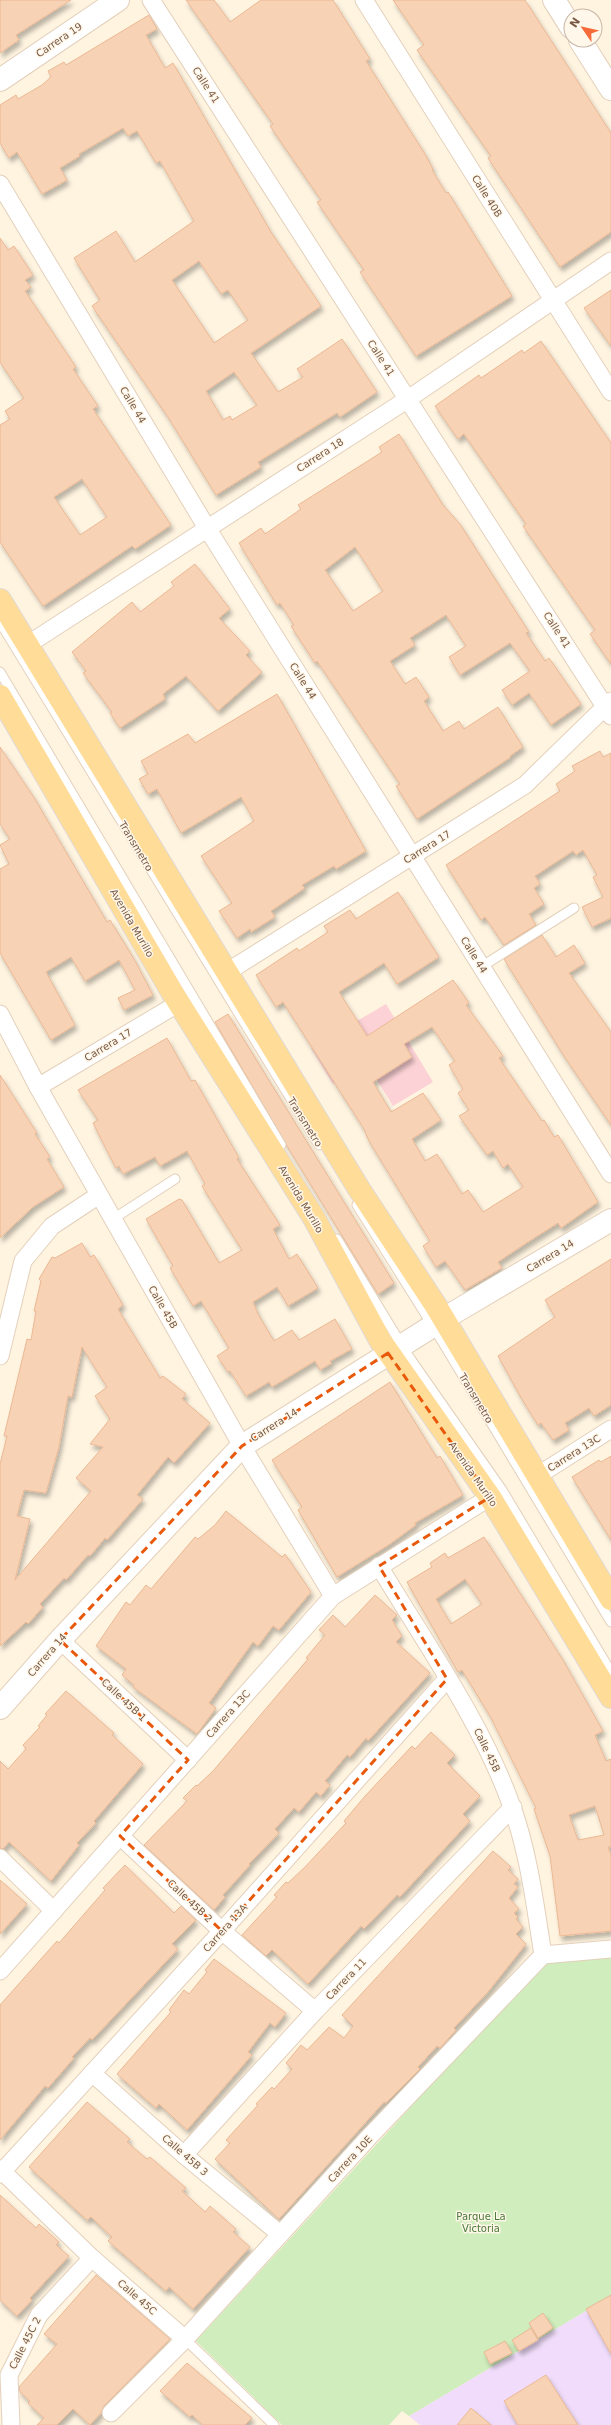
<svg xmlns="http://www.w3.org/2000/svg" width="611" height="2425" font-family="'DejaVu Sans',sans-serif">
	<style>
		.education { fill: #f1ddfb }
		.medical { fill: #fdd2d6 }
		.green { fill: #cfedbd }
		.building { fill: #f7d2b5; stroke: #ebb894; fill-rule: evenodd; filter: url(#shadow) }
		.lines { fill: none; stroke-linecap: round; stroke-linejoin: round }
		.service-casing { stroke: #e3d0bb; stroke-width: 11 }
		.minor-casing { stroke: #e3d0bb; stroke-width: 19 }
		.tertiary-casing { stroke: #e3d0bb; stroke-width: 24 }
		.primary-casing { stroke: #e1dad6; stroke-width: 24 }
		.service { stroke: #fff; stroke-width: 9 }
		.minor { stroke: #fff; stroke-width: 17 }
		.tertiary { stroke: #fff; stroke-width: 22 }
		.primary { stroke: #ffdc97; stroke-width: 22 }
		.marked { fill: none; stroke: #e8590c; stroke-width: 3; stroke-dasharray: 8 5; stroke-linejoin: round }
		.labels { text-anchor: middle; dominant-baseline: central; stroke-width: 3; stroke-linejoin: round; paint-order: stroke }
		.street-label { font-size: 10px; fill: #785945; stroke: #fff7e9 }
		.park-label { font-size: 10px; fill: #4a7939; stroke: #fff7e9 }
	</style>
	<defs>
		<filter id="shadow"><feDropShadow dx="2.5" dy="4.5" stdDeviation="2" flood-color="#0004"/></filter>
	</defs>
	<rect width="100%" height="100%" fill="#fff4e0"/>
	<path class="education" d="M611 2296V2425H420L409 2416Z"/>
	<path class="medical" d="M386 1004 433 1082 393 1106 367 1064 333 1084 311 1048Z"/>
	<path class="green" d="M611 1956V2296L409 2416 402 2411 389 2425H282L196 2341 543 1963Z"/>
	<g class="building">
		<path d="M0 0H71L16 35 19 40 0 53Z"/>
		<path d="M186 0H214L230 22 261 0H333L370 59 366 61 425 154 433 169 432 170 446 193 448 192 512 296 416 356 360 272 364 270 317 202 321 200 270 126 273 124Z"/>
		<path d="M393 0H525L611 133V232L560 267 488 158 491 156 417 50 424 45Z"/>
		<path d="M149 15 157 29 146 35 165 68 173 63 271 232 321 306 251 353 278 392 303 377 297 369 342 339 377 392 340 417 337 413 258 462 261 467 216 495 168 417 92 306 100 300 74 258 116 231 135 262 194 221 160 161 156 163 137 131 128 136 123 128 79 154 80 156 60 168 67 180 42 194 17 152 9 158 0 143V105L16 95 18 99 42 85 51 77 48 71 64 62 66 65ZM199 261 221 294 228 290 248 320 214 343 172 280ZM234 372 257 405 232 420 230 416 223 420 206 391Z"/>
		<path d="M0 238 8 250 14 246 33 275 25 280 31 287 25 291 76 367 73 369 98 406 93 409 171 525 135 549 132 546 43 606 0 542V425L10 419 5 411 24 398 0 362ZM82 479 107 517 80 535 54 497Z"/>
		<path d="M611 290V346L584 308Z"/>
		<path d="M541 341 611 443V664L590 634 595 630 523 526 526 524 464 434 458 439 435 406 479 375 481 378 522 350 524 353Z"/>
		<path d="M399 434 443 505 460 524 529 632 526 633 545 661 549 658 581 704 551 725 529 693 512 705 502 690 530 671 510 643 460 675 449 657 466 646 446 615 410 638 415 645 390 661 405 684 416 677 429 697 424 701 443 731 459 721 464 729 498 707 523 747 510 756 511 757 417 819 396 786 400 784 317 661 315 663 291 626 294 625 280 603 277 605 239 543 261 528 265 534 301 509 298 505 382 452 379 447ZM355 547 383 591 353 611 325 570Z"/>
		<path d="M195 564 230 609 219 618 250 651 246 655 262 672 218 711 186 676 163 694 165 699 120 728 110 713 112 712 83 673 86 671 72 652 132 602 140 612 174 586 171 582Z"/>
		<path d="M277 694 366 851 336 869 334 866 302 885 305 888 271 911 275 917 251 932 250 929 237 938 219 911 232 903 201 856 254 821 241 797 181 833 157 789 148 794 139 779 148 774 141 761 188 734 195 743Z"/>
		<path d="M0 747 35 799 107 922 110 920 134 959 153 995 124 1010 118 998 135 990 119 960 85 981 71 957 46 972 75 1025 51 1040 0 953V869L9 864 0 845 10 839 0 824Z"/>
		<path d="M600 751 603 757 611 753V918L592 927 582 907 603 897 593 877 597 875 583 850 576 855 573 851 535 876 540 884 534 888 544 904 529 914 536 925 504 945 485 917 481 920 446 865 560 791 556 784 575 771 572 766Z"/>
		<path d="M398 892 439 957 397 984 384 963 339 992 367 1036 453 980 469 1003 466 1005 503 1056 499 1058 542 1121 544 1120 554 1137 558 1135 598 1202 561 1228 558 1223 525 1244 498 1262 502 1268 465 1290 445 1261 436 1267 423 1246 430 1241 369 1141 364 1129 283 1002 276 1007 256 975 297 948 299 951 328 932 324 926 350 910 356 919ZM432 1027 455 1061 449 1065 463 1089 458 1093 469 1110 459 1116 487 1155 493 1151 503 1168 508 1164 523 1187 483 1212 468 1190 462 1194 437 1154 425 1161 412 1139 441 1120 423 1093 391 1112 373 1082 412 1057 404 1044Z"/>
		<path d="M542 935 556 957 574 945 585 963 569 973 611 1032V1125L564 1056 504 959Z"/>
		<path d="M228 1014 394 1283 378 1294 287 1146 215 1022Z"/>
		<path d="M167 1038 191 1081 195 1080 239 1158 237 1159 280 1225 273 1229 289 1259 297 1254 318 1288 288 1306 277 1287 253 1302 258 1314 274 1341 292 1330 299 1340 335 1319 352 1349 330 1361 332 1363 320 1370 315 1361 272 1387 269 1382 246 1396 230 1371 228 1372 217 1356 229 1348 201 1301 193 1306 170 1268 173 1266 146 1219 179 1199 182 1200 219 1263 242 1250 202 1186 205 1184 187 1151 160 1166 155 1157 123 1174 119 1166 116 1168 105 1147 93 1123 98 1120 78 1090Z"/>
		<path d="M0 1075 37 1133 35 1134 50 1157 47 1159 64 1187 33 1207 0 1238Z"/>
		<path d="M82 1243 90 1257 94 1255 123 1305 118 1309 160 1378 163 1376 186 1394 182 1399 210 1423 174 1463 168 1457 137 1495 143 1499 107 1540 105 1538 90 1556 88 1555 66 1580 64 1578 40 1604 43 1607 28 1624 26 1622 0 1646V1464L7 1436H4L27 1339 31 1340 36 1311H34L41 1281 39 1279 52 1257 55 1258ZM82 1347 107 1387 95 1396 110 1419 90 1444 103 1447 76 1478 91 1491 15 1580 30 1519 17 1516 24 1490 46 1493 59 1447 68 1396 72 1397Z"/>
		<path d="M611 1259V1405L594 1416 589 1408 565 1423 569 1430 553 1440 541 1423 538 1425 523 1401 498 1356 555 1317 545 1300Z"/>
		<path d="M390 1382 437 1458 440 1456 463 1495 415 1523 416 1525 390 1544 337 1577 298 1510 302 1507 272 1460Z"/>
		<path d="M611 1456V1540L572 1477 599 1460 601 1462Z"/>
		<path d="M226 1511 282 1557 285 1554 311 1592 279 1630 273 1626 258 1646 253 1642 209 1703 216 1708 197 1734 133 1687 134 1685 122 1675 126 1669 96 1646 126 1602 130 1605 146 1585 151 1589 195 1537 198 1539 215 1525Z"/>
		<path d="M484 1537 563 1660 603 1731 595 1735 606 1761 611 1759V1847H608L611 1855V1931L560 1936 550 1856 534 1809 536 1808 490 1716 462 1670 458 1672 407 1582 432 1567 430 1563 445 1553 448 1558ZM465 1579 482 1604 451 1624 436 1599ZM595 1806 604 1835 578 1840 569 1815Z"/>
		<path d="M375 1595 397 1615 392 1620 402 1636 396 1642 430 1673 368 1741 366 1738 350 1757 347 1755 325 1781 330 1785 321 1796 316 1792 299 1812 294 1808 275 1829 279 1833 249 1864 250 1865 223 1895 225 1897 214 1910 144 1845 187 1801 183 1798 196 1785 197 1786 213 1771 308 1659 306 1658 325 1635 319 1630 333 1615 345 1627Z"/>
		<path d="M66 1691 114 1733 112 1735 143 1764 94 1821 96 1823 77 1843 79 1845 51 1881 9 1842 3 1849 0 1848V1761L8 1769 26 1749 23 1745 40 1727 38 1726 47 1715 45 1714Z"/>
		<path d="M431 1732 455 1755 447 1763 480 1796 463 1814 470 1821 400 1897 397 1895 364 1929 361 1926 308 1984 272 1950 266 1956 242 1935 277 1897 274 1895 286 1882 288 1883 305 1867 346 1823 344 1821 366 1795 412 1746 415 1749Z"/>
		<path d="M493 1851 511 1867 508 1870 518 1879 514 1884 518 1887 509 1898 519 1909 514 1913 518 1917 516 1919 523 1927 516 1934 526 1944 488 1992 454 2028 456 2030 440 2048 437 2046 418 2067 420 2069 386 2103 384 2102 279 2219 215 2159 230 2143 226 2140 258 2105 256 2104 272 2087 274 2089 292 2069 286 2063 301 2045 307 2050 329 2027 344 2038 353 2026 342 2015Z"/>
		<path d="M125 1865 174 1913 181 1906 196 1920 172 1944 178 1949 92 2040 90 2038 72 2057 74 2058 48 2088 45 2086 0 2140V2005L57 1941 59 1943 105 1890 103 1888Z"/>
		<path d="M0 1880 27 1904 0 1934Z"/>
		<path d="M214 1959 286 2013 275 2027 270 2023 248 2052 252 2055 187 2130 159 2104 156 2108 117 2074 171 2012 169 2010 184 1990 189 1994 207 1972 205 1970Z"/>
		<path d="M87 2102 130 2139 127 2142 147 2159 150 2157 186 2188 182 2191 205 2212 210 2206 236 2229 233 2232 250 2247 193 2309 169 2287 166 2291 108 2241 112 2237 91 2217 87 2220 29 2167Z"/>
		<path d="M0 2195 36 2228 39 2224 59 2242 56 2245 69 2256 30 2298 32 2300 17 2316 0 2300Z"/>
		<path d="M96 2275 170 2339 104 2406 101 2413 90 2425 73 2409 57 2425H37L44 2418 28 2403 30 2401 20 2392 19 2387 57 2344 44 2334Z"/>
		<path d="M611 2295V2354L586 2309Z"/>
		<path d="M543 2313 553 2328 538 2338 529 2323Z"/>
		<path d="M531 2328 538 2340 519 2351 512 2340Z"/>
		<path d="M505 2341 512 2353 490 2364 484 2352Z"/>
		<path d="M187 2363 252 2418 245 2425H203L192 2415 190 2417 160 2391Z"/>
		<path d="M546 2375 567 2408 578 2425H518L504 2401Z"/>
		<path d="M471 2408 491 2425H457Z"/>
	</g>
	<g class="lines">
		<defs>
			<g id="service">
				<path d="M0 622 319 1145"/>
				<path d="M0 672 281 1145"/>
				<path d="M481 967 574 908"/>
				<path d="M357 1205 433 1326 611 1622"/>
				<path d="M113 1219 175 1179"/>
				<path d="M337 1239 409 1357 502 1490 611 1672"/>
				<path d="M185 2339 274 2425"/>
			</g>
			<g id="minor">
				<path d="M151 0 611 716"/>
				<path d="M364 0 611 392"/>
				<path d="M0 184 207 528 611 1174"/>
				<path d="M27 645 408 399 611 261"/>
				<path d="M227 972 525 785 611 701"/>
				<path d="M0 1014 38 1087 242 1446 333 1596"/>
				<path d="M38 1087 179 1003"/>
				<path d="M0 1356 23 1261 52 1226 99 1195"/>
				<path d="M537 1476 611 1429"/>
				<path d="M379 1566C425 1643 482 1722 512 1807 529 1854 535 1905 543 1955"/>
				<path d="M60 1640 188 1760"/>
				<path d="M120 1836 222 1931 315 2011"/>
				<path d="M0 1858 54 1911"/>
				<path d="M0 1971 333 1596 490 1497"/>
				<path d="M92 2073 184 2155 280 2234"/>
				<path d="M184 2155 315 2011 513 1807"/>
				<path d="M0 2169 92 2258 185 2339"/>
				<path d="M0 2174 222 1931 447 1679"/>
				<path d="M111 2413 185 2339 369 2137 543 1955 611 1949"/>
				<path d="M11 2425 9 2375 39 2315 92 2258"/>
			</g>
			<g id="tertiary">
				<path d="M554 0 571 27"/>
				<path d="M580 40 611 89"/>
				<path d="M0 80 118 0"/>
				<path d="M0 1708 60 1640 242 1446 455 1312 611 1220"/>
			</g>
			<g id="primary">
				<path d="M0 600 359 1189 436 1306 611 1599"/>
				<path d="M0 696 172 992 314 1218 380 1340 490 1497 611 1697"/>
			</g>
		</defs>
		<use href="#service" class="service-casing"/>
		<use href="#minor" class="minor-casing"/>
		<use href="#tertiary" class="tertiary-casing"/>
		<use href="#primary" class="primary-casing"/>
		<use href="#service" class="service"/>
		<use href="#minor" class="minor"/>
		<use href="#tertiary" class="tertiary"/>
		<use href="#primary" class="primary"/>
	</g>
	<path class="marked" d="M388 1353 490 1497 379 1566 447 1679 222 1931 120 1836 188 1760 60 1640 242 1446Z"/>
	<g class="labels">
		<g class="street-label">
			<text transform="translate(59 40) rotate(-34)">Carrera 19</text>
			<text transform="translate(206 85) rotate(57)">Calle 41</text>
			<text transform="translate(487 196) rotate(58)">Calle 40B</text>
			<text transform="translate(381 358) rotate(57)">Calle 41</text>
			<text transform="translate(133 405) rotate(59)">Calle 44</text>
			<text transform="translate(320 455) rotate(-33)">Carrera 18</text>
			<text transform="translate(557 630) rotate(57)">Calle 41</text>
			<text transform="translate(303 681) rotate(58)">Calle 44</text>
			<text transform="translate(136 846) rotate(59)">Transmetro</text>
			<text transform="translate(427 847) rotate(-32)">Carrera 17</text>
			<text transform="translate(132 923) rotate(60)">Avenida Murillo</text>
			<text transform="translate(474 955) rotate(58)">Calle 44</text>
			<text transform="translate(108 1045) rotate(-31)">Carrera 17</text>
			<text transform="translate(305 1122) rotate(58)">Transmetro</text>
			<text transform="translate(301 1199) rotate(59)">Avenida Murillo</text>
			<text transform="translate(550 1256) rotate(-31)">Carrera 14</text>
			<text transform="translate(163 1307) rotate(60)">Calle 45B</text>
			<text transform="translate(476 1398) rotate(59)">Transmetro</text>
			<text transform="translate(274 1425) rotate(-32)">Carrera 14</text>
			<text transform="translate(574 1453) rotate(-32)">Carrera 13C</text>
			<text transform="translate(473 1474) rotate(55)">Avenida Murillo</text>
			<text transform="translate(47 1655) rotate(-49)">Carrera 14</text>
			<text transform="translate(124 1700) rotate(43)">Calle 45B 1</text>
			<text transform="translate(228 1714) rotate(-48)">Carrera 13C</text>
			<text transform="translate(487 1750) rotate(64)">Calle 45B</text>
			<text transform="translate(190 1901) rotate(43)">Calle 45B 2</text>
			<text transform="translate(225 1928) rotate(-48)">Carrera 13A</text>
			<text transform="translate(346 1979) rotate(-46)">Carrera 11</text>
			<text transform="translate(185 2155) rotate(41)">Calle 45B 3</text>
			<text transform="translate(350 2159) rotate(-47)">Carrera 10E</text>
			<text transform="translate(137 2297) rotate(41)">Calle 45C</text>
			<text transform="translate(25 2343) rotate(-63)">Calle 45C 2</text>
		</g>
		<g class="park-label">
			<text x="481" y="2216">Parque La<tspan x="481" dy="12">Victoria</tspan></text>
		</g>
	</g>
	<g transform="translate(583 28) rotate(304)"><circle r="19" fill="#fff7e9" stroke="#c9b8a7"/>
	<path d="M0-3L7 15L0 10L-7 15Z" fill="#f56a38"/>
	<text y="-6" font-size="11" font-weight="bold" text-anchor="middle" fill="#785945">N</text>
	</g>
</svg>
